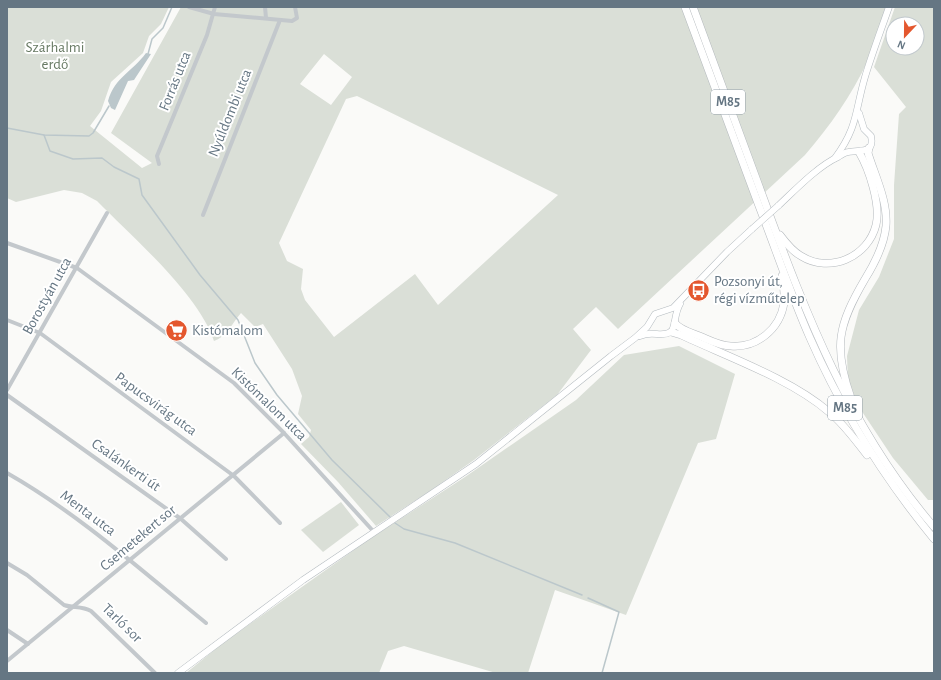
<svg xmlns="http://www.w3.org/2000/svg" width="941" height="680" font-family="'Alegreya Sans',sans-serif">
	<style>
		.green { fill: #dadfd7; fill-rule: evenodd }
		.water { fill: #bbc7cb }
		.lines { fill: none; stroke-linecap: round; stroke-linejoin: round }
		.stream { stroke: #bbc7cb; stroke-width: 1.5 }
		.secondary-casing { stroke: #b3babf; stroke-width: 7 }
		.trunk-casing { stroke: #b4b9bd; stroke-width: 8 }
		.minor { stroke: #c3c8cc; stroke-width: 4 }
		.secondary { stroke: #fff; stroke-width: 6 }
		.trunk { stroke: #fff; stroke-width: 7 }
		.secondary-bridge-casing { stroke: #b3babf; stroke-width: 7; stroke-linecap: butt }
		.secondary-bridge { stroke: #fff; stroke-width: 6 }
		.labels { text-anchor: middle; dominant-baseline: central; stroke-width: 4; stroke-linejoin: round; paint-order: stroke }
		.shield { fill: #fff; stroke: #939fa8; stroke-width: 1 }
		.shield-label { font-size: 14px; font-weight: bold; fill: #657683 }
		.park-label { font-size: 15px; fill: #687a64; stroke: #fff }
		.street-label { font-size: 15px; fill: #657683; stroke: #fff }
		.poi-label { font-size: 15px; fill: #657683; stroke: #fff; text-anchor: start }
	</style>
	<rect width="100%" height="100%" fill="#fafaf8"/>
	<g class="green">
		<path d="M7 7H169L161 24 149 36 143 53 111 82 101 111 90 126 142 168 152 163 111 133 181 7H886C880 24 875 43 868 60 852 95 830 126 805 155L618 329 596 307 573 329 591 350 557 395 474 460 430 491 376 526 338 482 301 444 309 437 311 430 298 414 302 396 292 369 263 324 255 327 241 313C232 323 227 337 214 341 198 293 133 238 97 201L82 193 64 190 16 202 7 198ZM324 54 352 77 331 105 300 84ZM357 96 558 195 438 305 415 274 334 337 305 300 301 289 303 269 287 261 279 243 346 99Z"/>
		<path d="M895 7H934V500H928L893 458 861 410 848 382 847 356 859 310 879 277 894 239V185L899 114 906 107 874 67ZM893 24H917V48H893Z"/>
		<path d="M679 346 735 374 716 439 698 443 626 615 555 590 528 673H496L404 646 388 651 379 673H186L223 643 368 540 465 477 576 400 624 355Z"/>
		<path d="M341 502 359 525 323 552 301 530Z"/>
	</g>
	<path class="water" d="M146 53 151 54 134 80 128 81 115 110 111 108 108 101C115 77 132 72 146 53Z"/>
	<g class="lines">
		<g class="stream">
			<path d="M148 54 152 39 163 28 172 7"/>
			<path d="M7 128 44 135 89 136 93 133 109 106"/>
			<path d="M44 135 50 151 73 159 102 158 114 167 139 179 142 195 200 275 238 320 255 363 277 395 332 460 390 517"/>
			<path d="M395 523 404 529 455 543 582 595"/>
			<path d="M588 598 619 612 602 673"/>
		</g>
		<defs>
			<g id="secondary">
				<path d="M835 158C858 127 855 111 865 77 872 54 881 30 889 7"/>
				<path d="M778 206C794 191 818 166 838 157 841 155 845 152 849 152 859 149 875 155 871 136L864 129 859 113"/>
				<path d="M640 336C654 330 660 338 671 332 676 326 674 314 680 304"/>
				<path d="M178 673 303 580 476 464 611 356 635 338 647 327 655 314 673 308 727 252 752 229"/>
			</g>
			<g id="trunk">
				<path d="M685 7C710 73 734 140 759 206 776 250 791 295 810 338 842 411 884 478 934 539"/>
				<path d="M693 7C716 70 740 133 763 197 807 317 850 429 934 527"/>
				<path d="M780 235C786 243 792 251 801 256 830 274 868 257 876 225 881 205 869 169 859 152"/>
				<path d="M675 323C680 330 693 333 702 337 711 341 721 346 731 346 757 348 780 329 784 303 785 294 783 285 782 276"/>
				<path d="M671 332 681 335C726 356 791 379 829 412 844 424 855 440 867 455"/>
				<path d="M851 398C833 347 838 325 865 279 875 263 884 246 886 226 888 201 875 176 868 153L869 148"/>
			</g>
		</defs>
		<use href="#secondary" class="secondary-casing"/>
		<use href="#trunk" class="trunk-casing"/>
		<g class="minor">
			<path d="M189 7 214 14 292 21 297 18 295 7"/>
			<path d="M265 7 266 18"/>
			<path d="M159 164 157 156 207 35 215 7"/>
			<path d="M203 215 280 20"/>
			<path d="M7 243 77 268 234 383 284 433 374 532"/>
			<path d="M7 320 40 333 234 476 280 523"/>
			<path d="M7 390 107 213"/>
			<path d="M7 395 181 519 226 559"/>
			<path d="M7 473C79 514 142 571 206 623"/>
			<path d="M7 563 27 575 64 605C73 608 82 606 91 611L155 673"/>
			<path d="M7 630 28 644"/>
			<path d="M7 661 284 433"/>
		</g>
		<use href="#secondary" class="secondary"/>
		<use href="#trunk" class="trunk"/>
		<defs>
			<path id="secondary-bridge" d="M752 229 778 206"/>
		</defs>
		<use href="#secondary-bridge" class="secondary-bridge-casing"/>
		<use href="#secondary-bridge" class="secondary-bridge"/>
	</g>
	<defs>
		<symbol id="bus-disc" viewBox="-11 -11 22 22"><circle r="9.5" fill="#e4572e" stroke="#fff"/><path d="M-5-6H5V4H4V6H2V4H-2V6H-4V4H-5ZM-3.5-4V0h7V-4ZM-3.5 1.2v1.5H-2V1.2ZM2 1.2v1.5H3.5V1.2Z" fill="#fff"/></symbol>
		<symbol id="supermarket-disc" viewBox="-11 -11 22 22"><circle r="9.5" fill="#e4572e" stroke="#fff"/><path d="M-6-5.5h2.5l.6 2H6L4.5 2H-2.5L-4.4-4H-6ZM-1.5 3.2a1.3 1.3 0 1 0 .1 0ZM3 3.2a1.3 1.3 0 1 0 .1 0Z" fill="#fff"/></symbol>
	</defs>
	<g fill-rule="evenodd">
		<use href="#bus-disc" x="686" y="278" width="25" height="25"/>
		<use href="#supermarket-disc" x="164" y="318" width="25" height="25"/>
	</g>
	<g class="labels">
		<g class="shield">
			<rect x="711" y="90" width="34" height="24" rx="3"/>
			<rect x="828" y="396" width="34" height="24" rx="3"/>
		</g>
		<g class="shield-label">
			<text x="728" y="102">M85</text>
			<text x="845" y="408">M85</text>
		</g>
		<g class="park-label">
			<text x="55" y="47">Szárhalmi<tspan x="55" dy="17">erdő</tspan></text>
		</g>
		<g class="street-label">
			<text transform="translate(175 81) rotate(-68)">Forrás utca</text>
			<text transform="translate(230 113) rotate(-68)">Nyúldombi utca</text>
			<text transform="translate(47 296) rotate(-61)">Borostyán utca</text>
			<text transform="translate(156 404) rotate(36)">Papucsvirág utca</text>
			<text transform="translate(269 404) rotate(44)">Kistómalom utca</text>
			<text transform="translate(126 465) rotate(35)">Csalánkerti út</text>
			<text transform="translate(88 513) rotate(37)">Menta utca</text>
			<text transform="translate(138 538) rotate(-40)">Csemetekert sor</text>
			<text transform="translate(122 623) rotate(44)">Tarló sor</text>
		</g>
		<g class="poi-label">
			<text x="714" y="281">Pozsonyi út,<tspan x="714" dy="17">régi vízműtelep</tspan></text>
			<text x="192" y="330">Kistómalom</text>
		</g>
	</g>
	<rect width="941" height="680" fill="none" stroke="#657683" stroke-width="16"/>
	<g transform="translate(905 36) rotate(202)"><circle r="19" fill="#ffffff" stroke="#c1c8cd"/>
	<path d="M0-3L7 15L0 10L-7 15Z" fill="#e4572e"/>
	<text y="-6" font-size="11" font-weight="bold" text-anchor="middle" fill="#657683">N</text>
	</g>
</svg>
